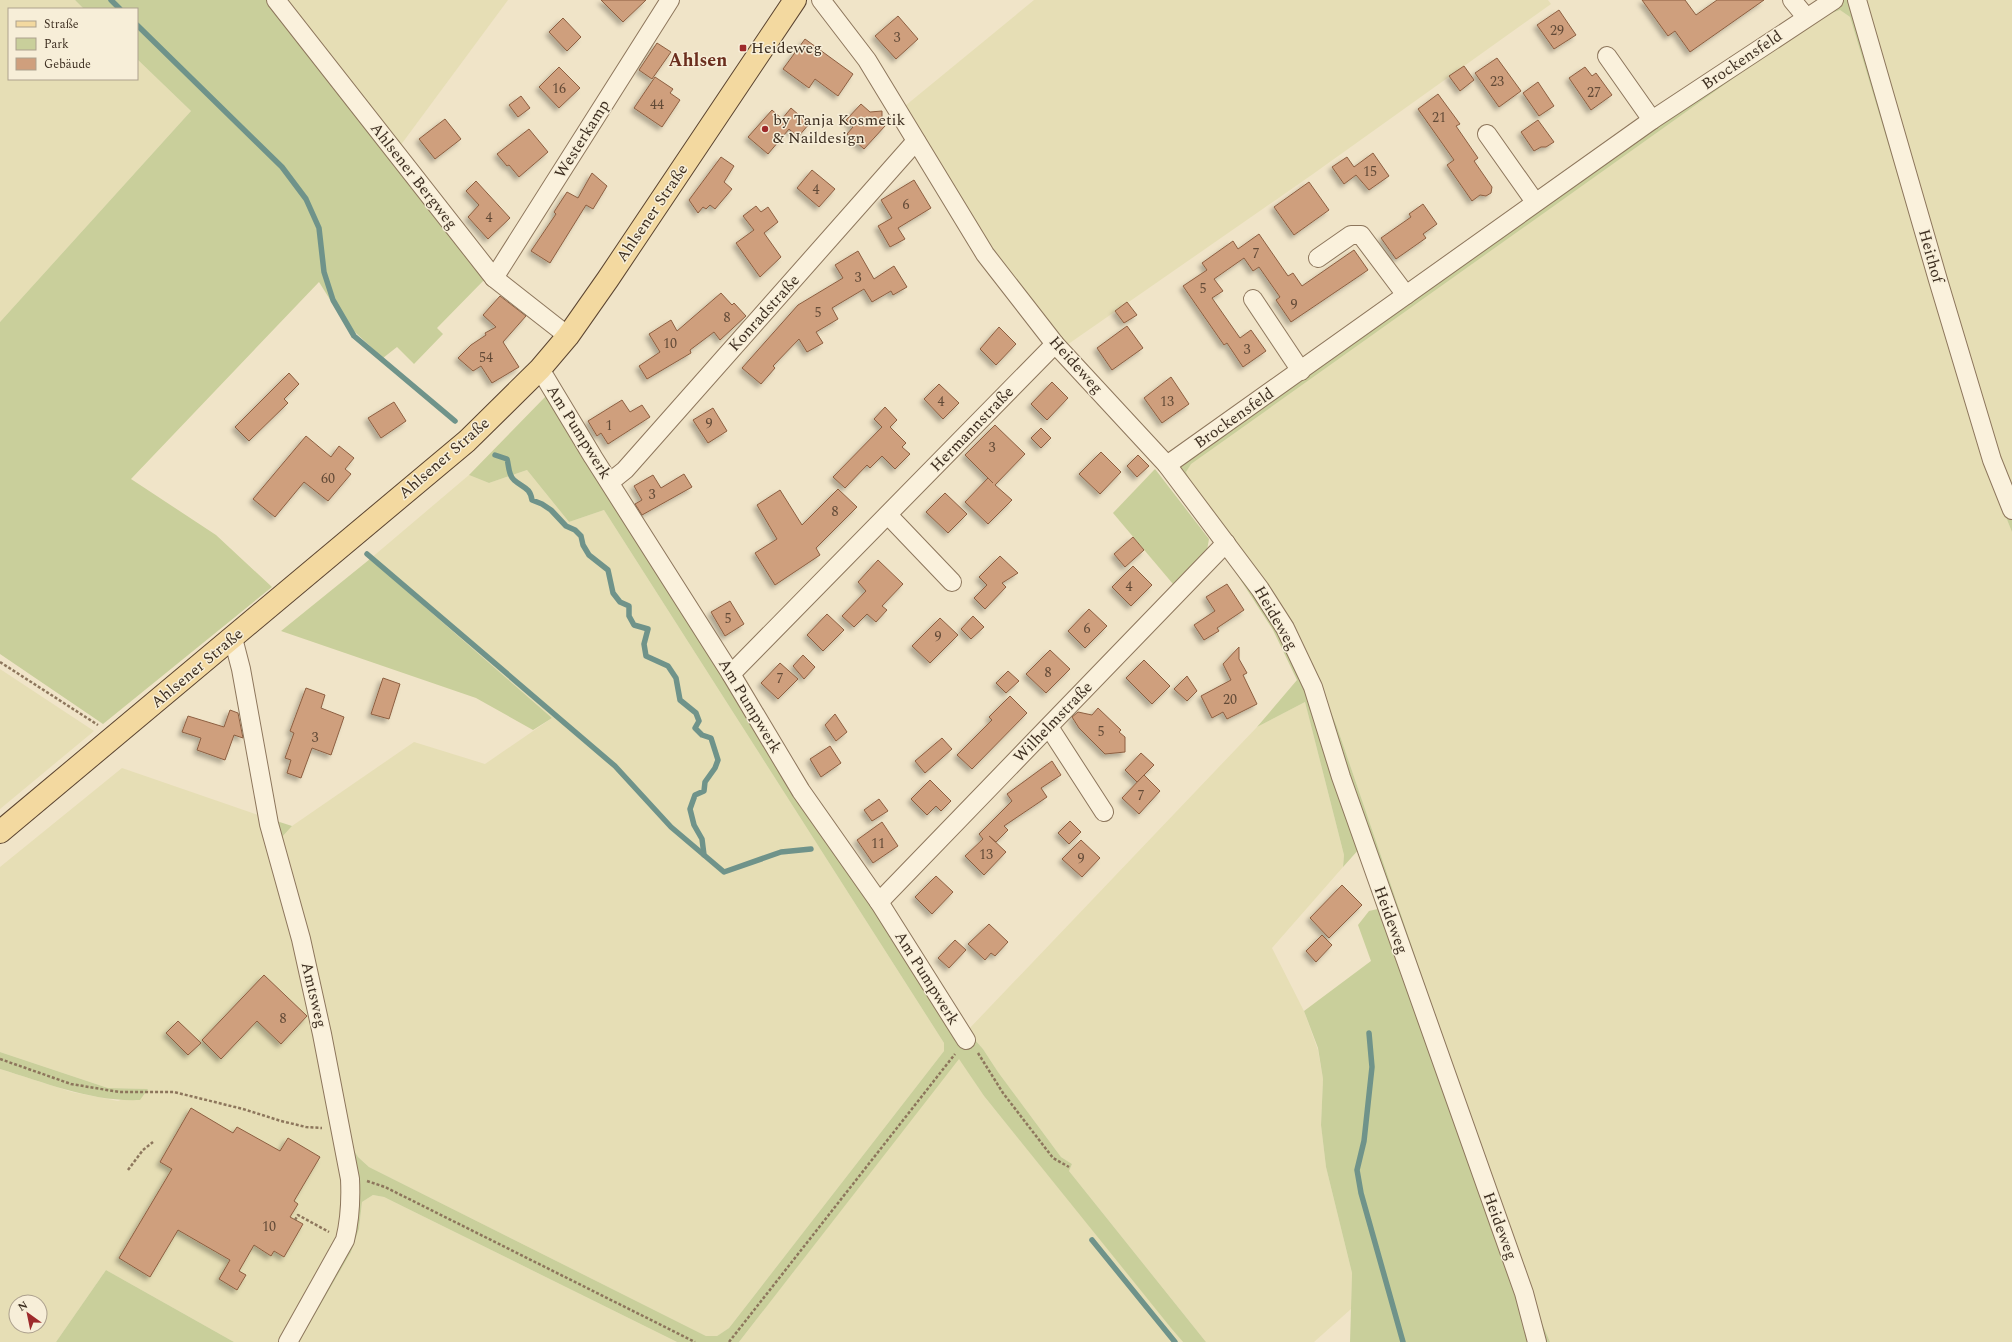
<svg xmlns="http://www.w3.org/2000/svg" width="2012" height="1342" font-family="Spectral,serif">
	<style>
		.farmland { fill: #e6deb5; fill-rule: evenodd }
		.green { fill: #c9cf9b }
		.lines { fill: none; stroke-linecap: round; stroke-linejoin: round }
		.stream { stroke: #6f938a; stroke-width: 5.5 }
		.building { fill: #cf9f7d; stroke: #8d5f41; filter: url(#shadow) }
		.minor-casing { stroke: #8d765c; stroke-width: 20 }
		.major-casing { stroke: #5b4430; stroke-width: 24 }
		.path { stroke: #8d765c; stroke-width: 2.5; stroke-dasharray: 3 2; stroke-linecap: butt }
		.minor { stroke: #faf1dc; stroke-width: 18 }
		.major { stroke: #f3d9a0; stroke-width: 22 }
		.poi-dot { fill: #9e2a2b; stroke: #f7eed8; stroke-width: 1.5 }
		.labels { text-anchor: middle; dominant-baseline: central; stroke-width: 3; stroke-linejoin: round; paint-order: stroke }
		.number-label { font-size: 14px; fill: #624a37 }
		.poi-label { font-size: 16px; fill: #3d2e20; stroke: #f7eed8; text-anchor: start }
		.street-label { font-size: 16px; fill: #3d2e20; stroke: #f7eed8 }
		.quarter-label { font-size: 18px; font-weight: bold; fill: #6b2e1e; stroke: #f7eed8 }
	</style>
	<defs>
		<filter id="shadow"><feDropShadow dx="-3.5" dy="3.5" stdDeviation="2" flood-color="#0004"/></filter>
	</defs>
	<rect width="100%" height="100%" fill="#f0e4c8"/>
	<g class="farmland">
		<path d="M0 0H75L84 9H9V79H137V59L191 111 0 322Z"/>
		<path d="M288 0H508L400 146Z"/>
		<path d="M1034 0H1548L1551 4 1313 174 1064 347 992 253 905 106Z"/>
		<path d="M1863 0H2012V494L1997 456Z"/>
		<path d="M1840 10 1850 17 1983 460 2012 532V1342H1550L1535 1307 1337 727 1315 672 1192 484 1186 472 1190 464 1818 18Z"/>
		<path d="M527 470 569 522 604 510 944 1043V1051L729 1328 717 1336H706L369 1167 358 1157 353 1149 348 1124 331 1030 282 837 292 826 414 742 485 764 552 718 370 559 469 475 489 483Z"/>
		<path d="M0 669 94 731 0 809Z"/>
		<path d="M1305 702 1344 855 1343 867 1272 948 1304 1011 1318 1050 1323 1079 1321 1125 1326 1167 1352 1273 1351 1309 1314 1342H1206L1069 1171 1072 1164 1061 1157 998 1072 983 1049 967 1031 1257 727Z"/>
		<path d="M122 768 258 815 280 899 289 891 352 1227 290 1342H234L106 1270 56 1342H0V1069L72 1092 118 1101 148 1089 108 1088 0 1052V867ZM16 1302H40V1326H16Z"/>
		<path d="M959 1058 984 1096 1183 1342H739Z"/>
		<path d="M373 1195 384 1197 677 1342H299L351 1252 359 1229 362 1202Z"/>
	</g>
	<g class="green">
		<path d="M75 0H270L486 278 437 328 443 334 414 364 397 347 383 358 344 322 319 282 131 479 216 535 272 587 103 724 0 654V322L191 111 137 59V9H84Z"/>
		<path d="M1826 0H1863L1997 456 2012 494V532L1983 460 1850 17 1840 10 1818 18 1191 464 1186 472 1192 484 1315 672 1337 727 1535 1307 1550 1342H1350L1352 1273 1326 1167 1321 1125 1323 1079 1318 1048 1304 1011 1371 961 1358 925 1369 911 1382 908 1360 848 1343 867 1344 855 1305 702 1257 727 1297 680 1273 630 1220 548 1159 468Z"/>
		<path d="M547 395 967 1031 983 1049 998 1072 1061 1157 1072 1164 1069 1171 1206 1342H1183L1171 1328 984 1096 959 1059 739 1342H677L384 1197 373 1195 362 1202 359 1229 351 1252 299 1342H291L352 1227 288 891 280 900 258 815 292 826 282 837 331 1030 353 1149 358 1157 369 1167 706 1336H717L729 1328 944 1051V1043L604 510 569 522 527 470 489 483 469 475Z"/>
		<path d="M1155 469 1209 539 1207 550 1173 584 1113 513Z"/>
		<path d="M370 559 552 718 533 730 476 698 281 631Z"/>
		<path d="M0 1052 108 1088 148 1089 140 1100C92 1102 46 1083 0 1069Z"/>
		<path d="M106 1270 234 1342H56Z"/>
	</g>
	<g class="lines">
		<g class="stream">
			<path d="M111 0 120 9"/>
			<path d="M137 25 282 167 306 199 319 228 324 272 333 300 354 336 455 421"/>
			<path d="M495 455 507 459C509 465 508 475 514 480 523 488 530 487 532 500L542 504 551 510 566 526 575 530 581 536 583 545 589 555 608 570 613 593 620 602 629 606V616L634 625 648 629 644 644 646 656 668 666 676 678 680 700 696 713 699 721 695 728 702 735 711 738 718 760 715 768 705 782 704 791 695 795 690 809 694 825 702 839 704 855 724 872 781 852 811 849"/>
			<path d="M367 554 615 766 671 827 704 855"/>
			<path d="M1369 1033 1372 1067 1364 1141 1357 1170 1361 1193 1403 1342"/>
			<path d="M1092 1240 1175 1342"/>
		</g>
	</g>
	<g class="building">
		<path d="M601 0H646L623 22Z"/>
		<path d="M1642 0H1685L1696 15 1717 0H1764L1690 52 1675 31 1668 36Z"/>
		<path d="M1559 10 1576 35 1554 49 1537 25Z"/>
		<path d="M898 16 918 39 896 59 875 36Z"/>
		<path d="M563 18 581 37 567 51 549 32Z"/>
		<path d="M805 39 853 74 838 96 815 79 809 88 783 69Z"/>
		<path d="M657 43 671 52 652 79 639 70Z"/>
		<path d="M1497 58 1521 91 1499 107 1475 73Z"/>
		<path d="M1464 66 1474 80 1460 91 1449 76Z"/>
		<path d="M559 67 580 88 559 108 539 87Z"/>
		<path d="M1585 67 1592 76 1596 73 1612 95 1591 110 1569 78Z"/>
		<path d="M655 77 673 89 670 93 680 100 662 127 634 108Z"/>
		<path d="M1538 82 1554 106 1539 116 1523 93Z"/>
		<path d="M1438 94 1460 124 1456 126 1478 158 1474 161 1492 187 1491 193 1486 196 1480 195 1472 201 1447 165 1454 160 1418 109Z"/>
		<path d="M521 96 530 108 518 117 509 105Z"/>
		<path d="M861 104 870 112 882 111V122L885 126 864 149 847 134 853 127 846 120Z"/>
		<path d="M791 108 809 124 798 137 789 129 768 154 748 137 772 110 782 119Z"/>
		<path d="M445 119 461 139 435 159 419 139Z"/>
		<path d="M1538 120 1554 142 1546 147H1541L1534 151 1521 132Z"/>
		<path d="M529 129 548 152 519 177 509 165 507 166 497 154Z"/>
		<path d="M1373 153 1389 176 1369 190 1356 175 1344 184 1332 167 1347 157 1354 167Z"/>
		<path d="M721 157 734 166 724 182 732 189 715 209 710 205 706 209 703 207 698 213 689 200Z"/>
		<path d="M812 170 835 189 819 207 797 188Z"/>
		<path d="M592 173 607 186 593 209 586 205 550 263 531 251 556 214 554 212 567 192 578 198Z"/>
		<path d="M914 180 931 208 898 228 905 239 890 247 878 226 892 218 881 200Z"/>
		<path d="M476 181 510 218 488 239 468 217 479 205 466 191Z"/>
		<path d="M1309 182 1329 210 1294 235 1274 207Z"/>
		<path d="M1423 204 1437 224 1423 234 1426 238 1396 259 1381 238 1411 217 1409 214Z"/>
		<path d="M756 206 761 212 768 207 778 222 764 233 781 257 760 277 736 243 754 230 743 216Z"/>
		<path d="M1259 234 1288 276 1293 273 1302 286 1354 250 1368 270 1291 322 1276 300 1280 297 1259 267 1253 271 1244 258 1214 279 1223 291 1212 298 1240 338 1251 330 1266 351 1243 367 1227 343 1224 345 1183 286 1207 270 1202 263 1233 241 1238 249Z"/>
		<path d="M858 251 874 279 894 266 907 287 893 295 891 291 872 302 864 289 832 308 838 319 816 332 823 343 807 352 799 339 773 366 775 368 761 384 742 368 798 305 843 278 835 265Z"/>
		<path d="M721 293 732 305 734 303 746 316 720 340 714 332 690 350 691 353 647 379 639 366 660 352 649 334 671 320 677 331Z"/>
		<path d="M500 296 526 316 503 342 519 367 492 383 481 366 473 371 458 358 471 345 486 335 485 333 496 327 483 315Z"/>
		<path d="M1127 302 1137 315 1124 323 1115 311Z"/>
		<path d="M1127 326 1143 348 1112 370 1097 348Z"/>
		<path d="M999 327 1016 344 996 365 980 349Z"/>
		<path d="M289 373 299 384 284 399 288 403 249 441 235 427Z"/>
		<path d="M1171 377 1189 404 1162 423 1144 398Z"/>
		<path d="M1052 382 1068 398 1047 420 1031 404Z"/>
		<path d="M939 384 959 403 943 419 924 399Z"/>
		<path d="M622 400 630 412 642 405 650 417 608 444 601 433 597 436 588 421Z"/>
		<path d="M394 402 406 421 381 438 368 418Z"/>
		<path d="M885 407 897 420 890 427 906 443 902 447 910 454 895 469 882 456 870 468 867 465 845 488 833 477 882 427 874 419Z"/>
		<path d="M713 408 727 431 708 443 693 420Z"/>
		<path d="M995 425 1025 454 995 485 1012 500 988 524 965 502 988 478 993 483 965 455Z"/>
		<path d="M1041 428 1051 438 1041 448 1031 438Z"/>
		<path d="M306 436 331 457 339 446 354 458 345 469 351 474 328 501 304 482 275 517 253 499Z"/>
		<path d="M1101 452 1121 472 1100 494 1079 474Z"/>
		<path d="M1138 455 1149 466 1137 477 1127 466Z"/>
		<path d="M684 474 692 487 642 515 635 504 642 500 634 486 653 475 661 488Z"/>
		<path d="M838 489 857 507 816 548 820 555 775 585 755 553 777 539 757 505 780 490 802 525Z"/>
		<path d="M945 493 967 514 948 533 926 512Z"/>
		<path d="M1133 537 1144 550 1125 567 1114 554Z"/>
		<path d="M1000 556 1018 573 1002 583 1006 587 985 609 974 598 987 585 979 577Z"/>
		<path d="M878 560 903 584 882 606 887 610 876 622 867 614 854 627 842 616 866 591 858 582Z"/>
		<path d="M1133 566 1152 585 1131 606 1112 587Z"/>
		<path d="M1227 584 1244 610 1217 628 1219 631 1204 640 1194 625 1215 611 1206 597Z"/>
		<path d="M730 601 744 624 725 636 711 612Z"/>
		<path d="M1089 609 1107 626 1085 648 1068 631Z"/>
		<path d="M827 614 844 630 823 651 807 635Z"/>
		<path d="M973 616 984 627 971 639 961 629Z"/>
		<path d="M940 618 958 635 930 663 912 646Z"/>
		<path d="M1239 647V659L1247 673 1243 675 1257 704 1227 719 1223 712 1212 718 1201 696 1231 680 1223 664Z"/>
		<path d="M1050 650 1070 669 1046 693 1026 674Z"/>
		<path d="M803 655 815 667 804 679 793 666Z"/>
		<path d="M1144 660 1170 686 1152 704 1126 678Z"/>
		<path d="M780 663 798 679 778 699 761 683Z"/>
		<path d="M1008 671 1019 681 1006 693 996 683Z"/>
		<path d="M1187 676 1197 691 1187 701 1174 689Z"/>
		<path d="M383 678 400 684 389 719 371 714Z"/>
		<path d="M306 688 325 695 321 708 344 717 331 755 312 748 301 778 287 773 291 760 285 758 294 733 290 731Z"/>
		<path d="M1010 696 1027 713 972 769 957 755 992 720 989 717Z"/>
		<path d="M1098 708 1121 730 1119 732 1125 737V752L1105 754 1079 728 1072 717 1078 712 1092 715Z"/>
		<path d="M230 710 238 713 243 738 234 735 225 760 197 750 201 738 182 732 188 716 224 727Z"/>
		<path d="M835 714 847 732 836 741 825 725Z"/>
		<path d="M942 738 952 749 925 773 915 761Z"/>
		<path d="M830 746 841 763 821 777 810 759Z"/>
		<path d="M1141 753 1154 765 1137 782 1125 770Z"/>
		<path d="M1052 761 1061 775 1041 788 1047 797 1004 826 1008 830 996 842 989 836 1006 852 984 875 965 856 983 839 979 834 1012 801 1007 794Z"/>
		<path d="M1144 775 1160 791 1139 814 1122 798Z"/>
		<path d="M930 780 951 801 941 811 936 806 927 815 911 799Z"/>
		<path d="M879 799 888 811 872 821 864 810Z"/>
		<path d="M1070 821 1081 832 1069 844 1058 833Z"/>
		<path d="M882 822 898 846 873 863 857 840Z"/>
		<path d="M1081 840 1100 858 1082 877 1062 859Z"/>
		<path d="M936 876 953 892 932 914 915 897Z"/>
		<path d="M1342 885 1362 905 1329 938 1310 918Z"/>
		<path d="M989 924 1008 942 995 956 991 953 985 960 968 944Z"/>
		<path d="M1322 935 1332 945 1316 962 1306 951Z"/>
		<path d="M955 940 966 950 949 968 938 958Z"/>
		<path d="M264 975 307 1016 281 1044 257 1021 221 1059 202 1040Z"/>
		<path d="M178 1021 201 1043 188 1055 166 1033Z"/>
		<path d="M191 1108 233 1133 237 1127 280 1151 288 1138 320 1157 294 1201 298 1204 290 1217 303 1224 284 1257 274 1251 271 1256 254 1245 239 1271 246 1275 237 1290 219 1279 230 1260 178 1230 150 1277 119 1258 172 1169 160 1162Z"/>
	</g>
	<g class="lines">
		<defs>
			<g id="minor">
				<path d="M276 0 494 278 568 336"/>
				<path d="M821 0 867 60 985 254 1055 344 1167 465 1260 589 1285 628 1313 687 1341 777 1524 1293 1537 1342"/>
				<path d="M1792 0 1806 17"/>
				<path d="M1857 0 1938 280 1992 460 2012 510"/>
				<path d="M1607 56 1652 120"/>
				<path d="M1487 134 1535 202"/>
				<path d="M1318 258 1351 235H1361L1406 295"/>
				<path d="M494 278 670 0"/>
				<path d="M1253 299 1301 371"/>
				<path d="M540 369 593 457 731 674 801 791 879 902 966 1040"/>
				<path d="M1167 465 1652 120 1834 0"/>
				<path d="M610 482 625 470 916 141"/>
				<path d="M888 515 952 582"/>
				<path d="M233 638 241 669 269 824 301 939 322 1034 350 1179C351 1200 350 1220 345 1240L288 1342"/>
				<path d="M731 674 1055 344"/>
				<path d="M1049 727 1104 812"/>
				<path d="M879 902 1226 543"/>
			</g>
			<path id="major" d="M0 832 467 441 540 369 568 336 608 279 795 0"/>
		</defs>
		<use href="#minor" class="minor-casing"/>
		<use href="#major" class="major-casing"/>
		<g class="path">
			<path d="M0 662 98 725"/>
			<path d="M978 1053 1003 1093 1053 1158 1069 1167"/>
			<path d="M0 1059 71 1084 119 1092H174L243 1109 281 1121 306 1127 322 1128"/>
			<path d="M128 1170 143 1150 153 1142"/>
			<path d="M367 1181 385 1187 695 1342"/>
			<path d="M295 1220 298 1215 329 1232"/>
			<path d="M729 1342 955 1054"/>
		</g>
		<use href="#minor" class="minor"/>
		<use href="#major" class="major"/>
	</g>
	<g class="poi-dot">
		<rect x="739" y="44" width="8" height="8" rx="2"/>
		<circle cx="765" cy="129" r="4"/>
	</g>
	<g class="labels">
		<g class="number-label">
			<text x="1557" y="30">29</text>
			<text x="897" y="37">3</text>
			<text x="1497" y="81">23</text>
			<text x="559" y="88">16</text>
			<text x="1594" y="92">27</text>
			<text x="657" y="104">44</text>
			<text x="1439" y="117">21</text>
			<text x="1370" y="171">15</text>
			<text x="816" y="189">4</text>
			<text x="906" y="204">6</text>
			<text x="489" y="217">4</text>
			<text x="1256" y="253">7</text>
			<text x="858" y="277">3</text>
			<text x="1203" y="288">5</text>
			<text x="1294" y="304">9</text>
			<text x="818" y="312">5</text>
			<text x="727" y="317">8</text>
			<text x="670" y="343">10</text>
			<text x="1247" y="349">3</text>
			<text x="486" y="357">54</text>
			<text x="941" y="401">4</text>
			<text x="1167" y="401">13</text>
			<text x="709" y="423">9</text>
			<text x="609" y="425">1</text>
			<text x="992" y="447">3</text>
			<text x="328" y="478">60</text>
			<text x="652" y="494">3</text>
			<text x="835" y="511">8</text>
			<text x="1129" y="586">4</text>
			<text x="728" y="618">5</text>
			<text x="1087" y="628">6</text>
			<text x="938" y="636">9</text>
			<text x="1048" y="672">8</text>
			<text x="780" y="678">7</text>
			<text x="1230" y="699">20</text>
			<text x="1101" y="731">5</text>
			<text x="315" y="737">3</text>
			<text x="1141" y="795">7</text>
			<text x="878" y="843">11</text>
			<text x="986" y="854">13</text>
			<text x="1081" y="858">9</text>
			<text x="283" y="1018">8</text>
			<text x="269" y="1226">10</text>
		</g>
		<g class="poi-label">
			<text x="751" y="48">Heideweg</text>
			<text x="773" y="120">by Tanja Kosmetik<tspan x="773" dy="18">&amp; Naildesign</tspan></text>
		</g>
		<g class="street-label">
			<text transform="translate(1742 60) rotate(-34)">Brockensfeld</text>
			<text transform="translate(582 139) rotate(-58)">Westerkamp</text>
			<text transform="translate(414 176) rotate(52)">Ahlsener Bergweg</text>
			<text transform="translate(652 213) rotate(-56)">Ahlsener Straße</text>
			<text transform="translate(1931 256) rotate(74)">Heithof</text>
			<text transform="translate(764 313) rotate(-48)">Konradstraße</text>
			<text transform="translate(1076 365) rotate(48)">Heideweg</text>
			<text transform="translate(1234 418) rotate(-35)">Brockensfeld</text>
			<text transform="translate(972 429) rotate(-46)">Hermannstraße</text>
			<text transform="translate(579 432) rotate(58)">Am Pumpwerk</text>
			<text transform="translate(444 458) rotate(-41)">Ahlsener Straße</text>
			<text transform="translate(1276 618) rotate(60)">Heideweg</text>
			<text transform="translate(197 668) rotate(-40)">Ahlsener Straße</text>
			<text transform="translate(750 706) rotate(59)">Am Pumpwerk</text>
			<text transform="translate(1053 722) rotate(-46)">Wilhelmstraße</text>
			<text transform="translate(1391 920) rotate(70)">Heideweg</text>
			<text transform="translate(927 978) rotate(58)">Am Pumpwerk</text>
			<text transform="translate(314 995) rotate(77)">Amtsweg</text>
			<text transform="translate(1500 1226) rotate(70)">Heideweg</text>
		</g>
		<g class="quarter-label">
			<text x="698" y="60">Ahlsen</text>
		</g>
	</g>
	<rect x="8" y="8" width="130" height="72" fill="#f7eed8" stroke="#ada18e"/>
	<rect x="16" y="21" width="20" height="6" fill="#f3d9a0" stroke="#ada18e"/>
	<text x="44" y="28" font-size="12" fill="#3d2e20">Straße</text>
	<rect x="16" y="38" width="20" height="12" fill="#c9cf9b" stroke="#ada18e"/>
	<text x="44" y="48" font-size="12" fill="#3d2e20">Park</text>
	<rect x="16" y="58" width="20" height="12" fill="#cf9f7d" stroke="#ada18e"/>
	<text x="44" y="68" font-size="12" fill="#3d2e20">Gebäude</text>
	<g transform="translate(28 1314) rotate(327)"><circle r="19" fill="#f7eed8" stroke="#ada18e"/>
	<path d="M0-3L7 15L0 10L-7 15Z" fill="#9e2a2b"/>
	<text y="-6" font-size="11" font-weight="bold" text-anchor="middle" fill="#3d2e20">N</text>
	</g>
</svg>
